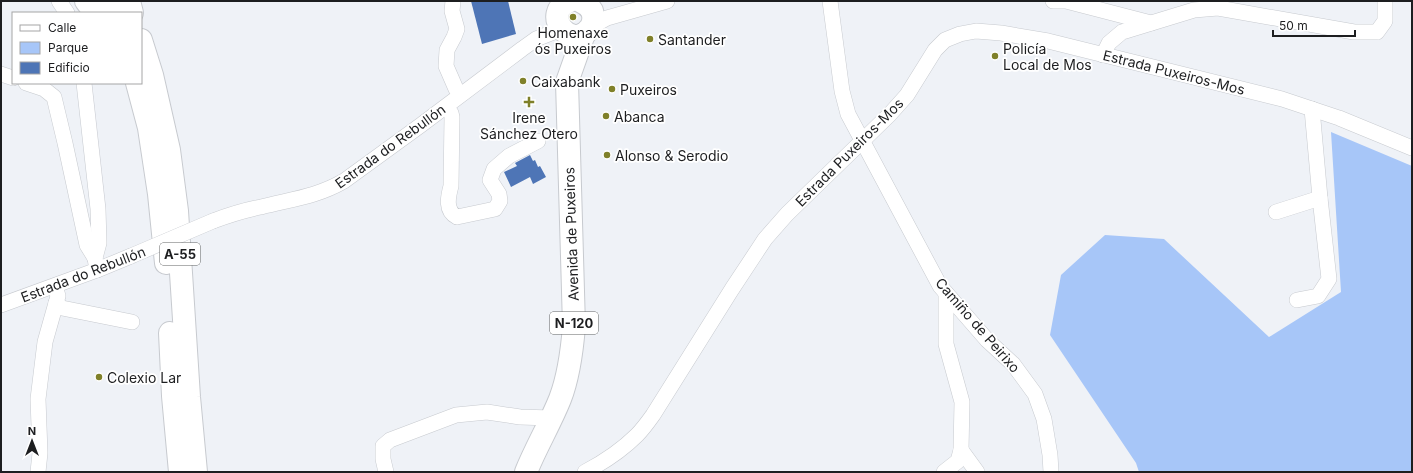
<svg xmlns="http://www.w3.org/2000/svg" width="1413" height="473" font-family="Inter,sans-serif">
	<style>
		.green { fill: #a7c6f8 }
		.building { fill: #4e75b6 }
		.lines { fill: none; stroke-linecap: round; stroke-linejoin: round }
		.minor-casing { stroke: #c7cacf; stroke-width: 16 }
		.highway-casing { stroke: #c7cacf; stroke-width: 24 }
		.minor { stroke: #fff; stroke-width: 15 }
		.highway { stroke: #fff; stroke-width: 22 }
		.minor-bridge-casing { stroke: #c7cacf; stroke-width: 16; stroke-linecap: butt }
		.minor-bridge { stroke: #fff; stroke-width: 15 }
		.poi-dot { fill: #7f8029; stroke: #fff; stroke-width: 1.5 }
		.labels { text-anchor: middle; dominant-baseline: central; stroke-width: 3.5; stroke-linejoin: round; paint-order: stroke }
		.shield { fill: #fff; stroke: #616263; stroke-width: 1 }
		.shield-label { font-size: 13px; font-weight: bold; fill: #1d1e20 }
		.poi-label { font-size: 14px; fill: #1d1e20; stroke: #fff; text-anchor: start }
		.street-label { font-size: 14px; fill: #1d1e20; stroke: #fff }
	</style>
	<rect width="100%" height="100%" fill="#eff2f7"/>
	<path class="green" d="M1331 132 1412 166V472H1139L1136 463 1050 335 1061 275 1105 235 1164 239 1269 337 1341 292Z"/>
	<g class="building">
		<path d="M471 1H508L516 34 482 44Z"/>
		<path d="M530 155 533 161 535 160 538 167 540 166 546 177 533 184 530 177 511 187 504 172 517 166 515 163Z"/>
	</g>
	<g class="lines">
		<defs>
			<g id="minor">
				<path d="M59 1 67 13"/>
				<path d="M453 1 452 11 457 29 454 37 447 50 446 66 456 89 461 94"/>
				<path d="M830 1 842 91 848 114 940 286 987 340 1013 364 1035 394 1044 419 1050 455 1051 472"/>
				<path d="M1053 1H1066L1151 23"/>
				<path d="M591 27 607 18 667 1"/>
				<path d="M1103 55 1109 43 1122 32 1194 10 1218 8 1354 32H1377L1385 21V1"/>
				<path d="M1 74 13 78"/>
				<path d="M26 83 44 89 54 97 65 143 87 245 95 258"/>
				<path d="M84 83 98 209 99 243 95 258 97 270"/>
				<path d="M446 107 451 113 452 117 451 186C448 197 445 211 457 217L495 209 500 201 499 194 490 180 494 169 509 156 538 141"/>
				<path d="M1276 212 1320 198"/>
				<path d="M213 221C229 215 245 210 261 207 292 199 316 197 344 181L421 125 522 49 536 39 561 29"/>
				<path d="M1297 300 1318 296 1329 279 1320 198 1312 109"/>
				<path d="M56 303 62 308 132 322"/>
				<path d="M1 305 97 270 131 256"/>
				<path d="M961 450 977 472"/>
				<path d="M38 472 40 453 38 399 45 342 58 296 55 286"/>
				<path d="M386 472 383 459V446L390 440 456 415 487 412 520 417 551 418"/>
				<path d="M585 472C604 462 622 450 637 435 643 429 648 422 653 415L732 289 765 239 787 214 890 114 907 95 935 50 945 40 960 34 976 31 1001 33 1048 41 1282 99 1339 118 1412 148"/>
				<path d="M944 472 958 461 961 450 962 402 946 344V293"/>
			</g>
			<g id="highway">
				<path d="M86 1 95 13"/>
				<path d="M111 1 115 13"/>
				<path d="M129 1 132 13"/>
				<path d="M570 1C539 13 572 53 590 28 594 23 594 17 592 11 589 6 585 3 580 1"/>
				<path d="M141 40 152 75 169 150 177 211 189 397 196 472"/>
				<path d="M137 83 149 128 159 194 166 263"/>
				<path d="M170 333 173 396 180 472"/>
				<path d="M526 472C536 447 550 424 560 399 569 376 572 351 574 326L567 82 584 34"/>
			</g>
		</defs>
		<use href="#minor" class="minor-casing"/>
		<use href="#highway" class="highway-casing"/>
		<use href="#minor" class="minor"/>
		<use href="#highway" class="highway"/>
		<defs>
			<path id="minor-bridge" d="M131 256 213 221"/>
		</defs>
		<use href="#minor-bridge" class="minor-bridge-casing"/>
		<use href="#minor-bridge" class="minor-bridge"/>
	</g>
	<g class="poi-dot">
		<circle cx="573" cy="17" r="4"/>
		<circle cx="650" cy="39" r="4"/>
		<circle cx="995" cy="56" r="4"/>
		<circle cx="523" cy="81" r="4"/>
		<circle cx="612" cy="89" r="4"/>
		<path d="M527 96h4v4h4v4h-4v4h-4v-4h-4v-4h4z"/>
		<circle cx="606" cy="116" r="4"/>
		<circle cx="607" cy="155" r="4"/>
		<circle cx="99" cy="377" r="4"/>
	</g>
	<g class="labels">
		<g class="shield">
			<rect x="160" y="243" width="40" height="22" rx="3"/>
			<rect x="550" y="312" width="48" height="22" rx="3"/>
		</g>
		<g class="shield-label">
			<text x="180" y="254">A-55</text>
			<text x="574" y="323">N-120</text>
		</g>
		<g class="poi-label">
			<text x="573" y="32" text-anchor="middle">Homenaxe<tspan x="573" dy="16">ós Puxeiros</tspan></text>
			<text x="658" y="39">Santander</text>
			<text x="1003" y="48">Policía<tspan x="1003" dy="16">Local de Mos</tspan></text>
			<text x="531" y="81">Caixabank</text>
			<text x="620" y="89">Puxeiros</text>
			<text x="614" y="116">Abanca</text>
			<text x="529" y="117" text-anchor="middle">Irene<tspan x="529" dy="16">Sánchez Otero</tspan></text>
			<text x="615" y="155">Alonso &amp; Serodio</text>
			<text x="107" y="377">Colexio Lar</text>
		</g>
		<g class="street-label">
			<text transform="translate(1174 72) rotate(14)">Estrada Puxeiros-Mos</text>
			<text transform="translate(390 146) rotate(-36)">Estrada do Rebullón</text>
			<text transform="translate(849 152) rotate(-45)">Estrada Puxeiros-Mos</text>
			<text transform="translate(571 234) rotate(-92)">Avenida de Puxeiros</text>
			<text transform="translate(83 274) rotate(-21)">Estrada do Rebullón</text>
			<text transform="translate(978 325) rotate(49)">Camiño de Peirixo</text>
		</g>
	</g>
	<rect width="1413" height="473" fill="none" stroke="#1d1e20" stroke-width="4"/>
	<rect x="12" y="12" width="130" height="72" fill="#ffffff" stroke="#a5a5a6"/>
	<rect x="20" y="25" width="20" height="6" fill="#ffffff" stroke="#a5a5a6"/>
	<text x="48" y="32" font-size="12" fill="#1d1e20">Calle</text>
	<rect x="20" y="42" width="20" height="12" fill="#a7c6f8" stroke="#a5a5a6"/>
	<text x="48" y="52" font-size="12" fill="#1d1e20">Parque</text>
	<rect x="20" y="62" width="20" height="12" fill="#4e75b6" stroke="#a5a5a6"/>
	<text x="48" y="72" font-size="12" fill="#1d1e20">Edificio</text>
	<g transform="translate(32 441)" stroke="#ffffff" stroke-width="3" paint-order="stroke">
	<path d="M0-3L7 15L0 10L-7 15Z" fill="#1d1e20"/>
	<text y="-6" font-size="11" font-weight="bold" text-anchor="middle" fill="#1d1e20">N</text>
	</g>
	<path d="M1273 30v6h82v-6" fill="none" stroke="#1d1e20" stroke-width="2"/>
	<text x="1279" y="30" font-size="12" fill="#1d1e20" stroke="#ffffff" stroke-width="3" paint-order="stroke">50 m</text>
</svg>
